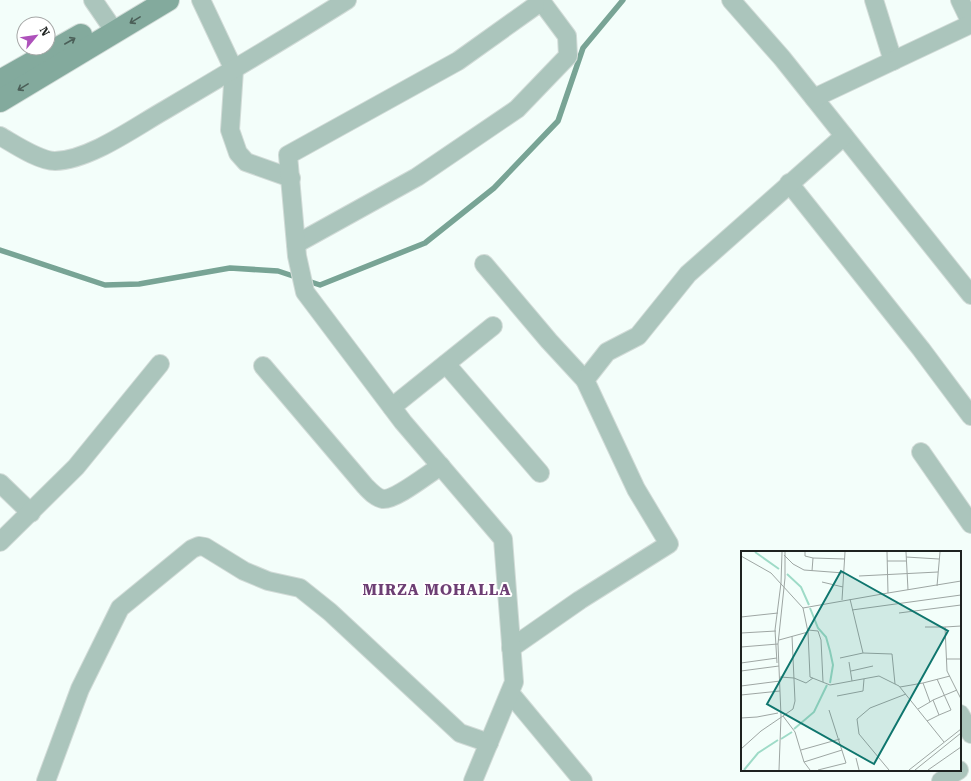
<svg xmlns="http://www.w3.org/2000/svg" width="971" height="781" font-family="'Roboto Serif',serif">
	<style>
		.lines { fill: none; stroke-linecap: round; stroke-linejoin: round }
		.stream { stroke: #78a495; stroke-width: 5.5 }
		.minor-casing { stroke: #d1dbd7; stroke-width: 20 }
		.secondary-casing { stroke: #d1dbd7; stroke-width: 24 }
		.minor { stroke: #abc5bc; stroke-width: 18 }
		.secondary { stroke: #83aa9d; stroke-width: 22 }
		.oneway { stroke: #4b5f58 }
		.labels { text-anchor: middle; dominant-baseline: central; stroke-width: 4; stroke-linejoin: round; paint-order: stroke }
		.district-label { font-size: 15px; font-weight: bold; letter-spacing: 1px; fill: #6d3f74; stroke: #fff }
		.inset-river { fill: none; stroke: #9edbc7; stroke-width: 2 }
		.inset-road { fill: none; stroke: #9ea6a3; stroke-width: 1 }
		.view { fill: #0f766e; fill-opacity: 0.15; stroke: #0f766e; stroke-width: 2 }
		.inset-edge { fill: none; stroke: #1e2220; stroke-width: 2 }
	</style>
	<rect width="100%" height="100%" fill="#f3fefa"/>
	<g class="lines">
		<path class="stream" d="M0 250 105 285 139 284 230 268 278 271 320 285 425 243 494 188 558 121 583 48 623 0"/>
		<defs>
			<g id="minor">
				<path d="M93 0 115 32"/>
				<path d="M201 0 234 70 230 130 238 153 246 162 291 178"/>
				<path d="M731 0 782 58 971 295"/>
				<path d="M874 0 893 61"/>
				<path d="M960 0 971 23"/>
				<path d="M814 98 971 24"/>
				<path d="M0 136C14 144 39 161 55 161 90 160 135 127 165 110 226 74 287 38 347 0"/>
				<path d="M789 183 921 349 971 416"/>
				<path d="M296 244 417 177 517 109 568 56 567 36 541 1"/>
				<path d="M484 264 549 341 585 380"/>
				<path d="M446 364 540 473"/>
				<path d="M263 366 365 486C370 491 376 498 383 499 396 500 429 473 441 466"/>
				<path d="M392 407 493 326"/>
				<path d="M921 452 971 524"/>
				<path d="M0 483 31 513"/>
				<path d="M0 542 76 467 160 364"/>
				<path d="M511 648 580 600 669 544 636 489 585 380 607 352 638 336 688 274 844 136"/>
				<path d="M510 693 583 781"/>
				<path d="M960 714 971 734"/>
				<path d="M46 781 80 689 120 608 192 549 199 546 205 547 244 571 268 581 300 588 330 612 460 733 489 743"/>
				<path d="M473 781 514 682 503 539 403 422 305 292 297 256 288 155 458 61 535 6"/>
				<path d="M941 781 959 770"/>
			</g>
			<g id="secondary">
				<path d="M0 81 81 35"/>
				<path d="M0 101 168 0"/>
			</g>
		</defs>
		<use href="#minor" class="minor-casing"/>
		<use href="#secondary" class="secondary-casing"/>
		<use href="#minor" class="minor"/>
		<use href="#secondary" class="secondary"/>
	</g>
	<defs><path id="oneway-shaft" d="M-6 0H5M1.5-3L5.5 0L1.5 3" fill="none" stroke-width="1.6" stroke-linecap="round" stroke-linejoin="round"/></defs>
	<g class="oneway">
		<use href="#oneway-shaft" transform="translate(135 20) rotate(149)"/>
		<use href="#oneway-shaft" transform="translate(70 41) rotate(-30)"/>
		<use href="#oneway-shaft" transform="translate(23 87) rotate(149)"/>
	</g>
	<g class="labels">
		<g class="district-label">
			<text x="437" y="590">MIRZA MOHALLA</text>
		</g>
	</g>
	<g transform="translate(741 551)">
		<rect width="220" height="220" fill="#f3fefa"/>
		<path class="inset-river" d="M14 1 38 18M46 23 60 36 68 54M69 57 77 77 85 86 89 100 92 114 89 132M53 178 73 161 86 134M40 188 51 181M3 219 17 202 37 189"/>
		<path class="inset-road" d="M64 1V5L72 7M146 1 147 42 220 30M165 1 167 39M43 4 52 13 63 19 103 22M0 5 30 22 62 57 147 42M165 6 198 8M146 10H165M71 20 72 7 104 8M118 25 197 21M81 31 102 36M196 35 199 1M109 48 122 102 151 103 154 133M101 49 104 1M111 59 220 44M158 62 220 54M0 66 37 62M220 75 204 76 206 120 220 148M184 76H204M67 79 77 80 80 89 82 131M67 81 69 126 89 134 138 125 158 135 203 191M0 82 35 80M38 89 67 81 62 57M0 96 37 93M99 107 122 102M205 108H220M108 111 111 130M0 112 36 107M36 112 34 79 40 32 41 1M0 120 38 115M110 120 132 115M39 126 53 127 65 132 72 127M196 128 210 159 198 164M0 135 39 130M159 136 182 132M0 144 39 140M96 145 122 140 123 128M192 149 189 151 182 132 209 125M177 158 189 151M42 165 52 158 54 150 51 85M0 167 16 166 37 162M186 170 198 164 192 149 216 139M0 198 20 180 42 165 54 181 63 211 69 219M60 199 99 188M115 207 118 219M63 211 101 199M38 219 40 165 37 93 44 27V1M77 219 105 212 88 159M148 219 118 183 116 168 129 157 165 143M168 219 220 178M174 219 220 182M187 219 220 196"/>
		<path class="view" d="M100 20 207 80 133 213 26 153Z"/>
		<rect width="220" height="220" class="inset-edge"/>
	</g>
	<g transform="translate(36 36) rotate(61)"><circle r="19" fill="#ffffff" stroke="#a5a7a6"/>
	<path d="M0-3L7 15L0 10L-7 15Z" fill="#ae51bb"/>
	<text y="-6" font-size="11" font-weight="bold" text-anchor="middle" fill="#1e2220">N</text>
	</g>
</svg>
